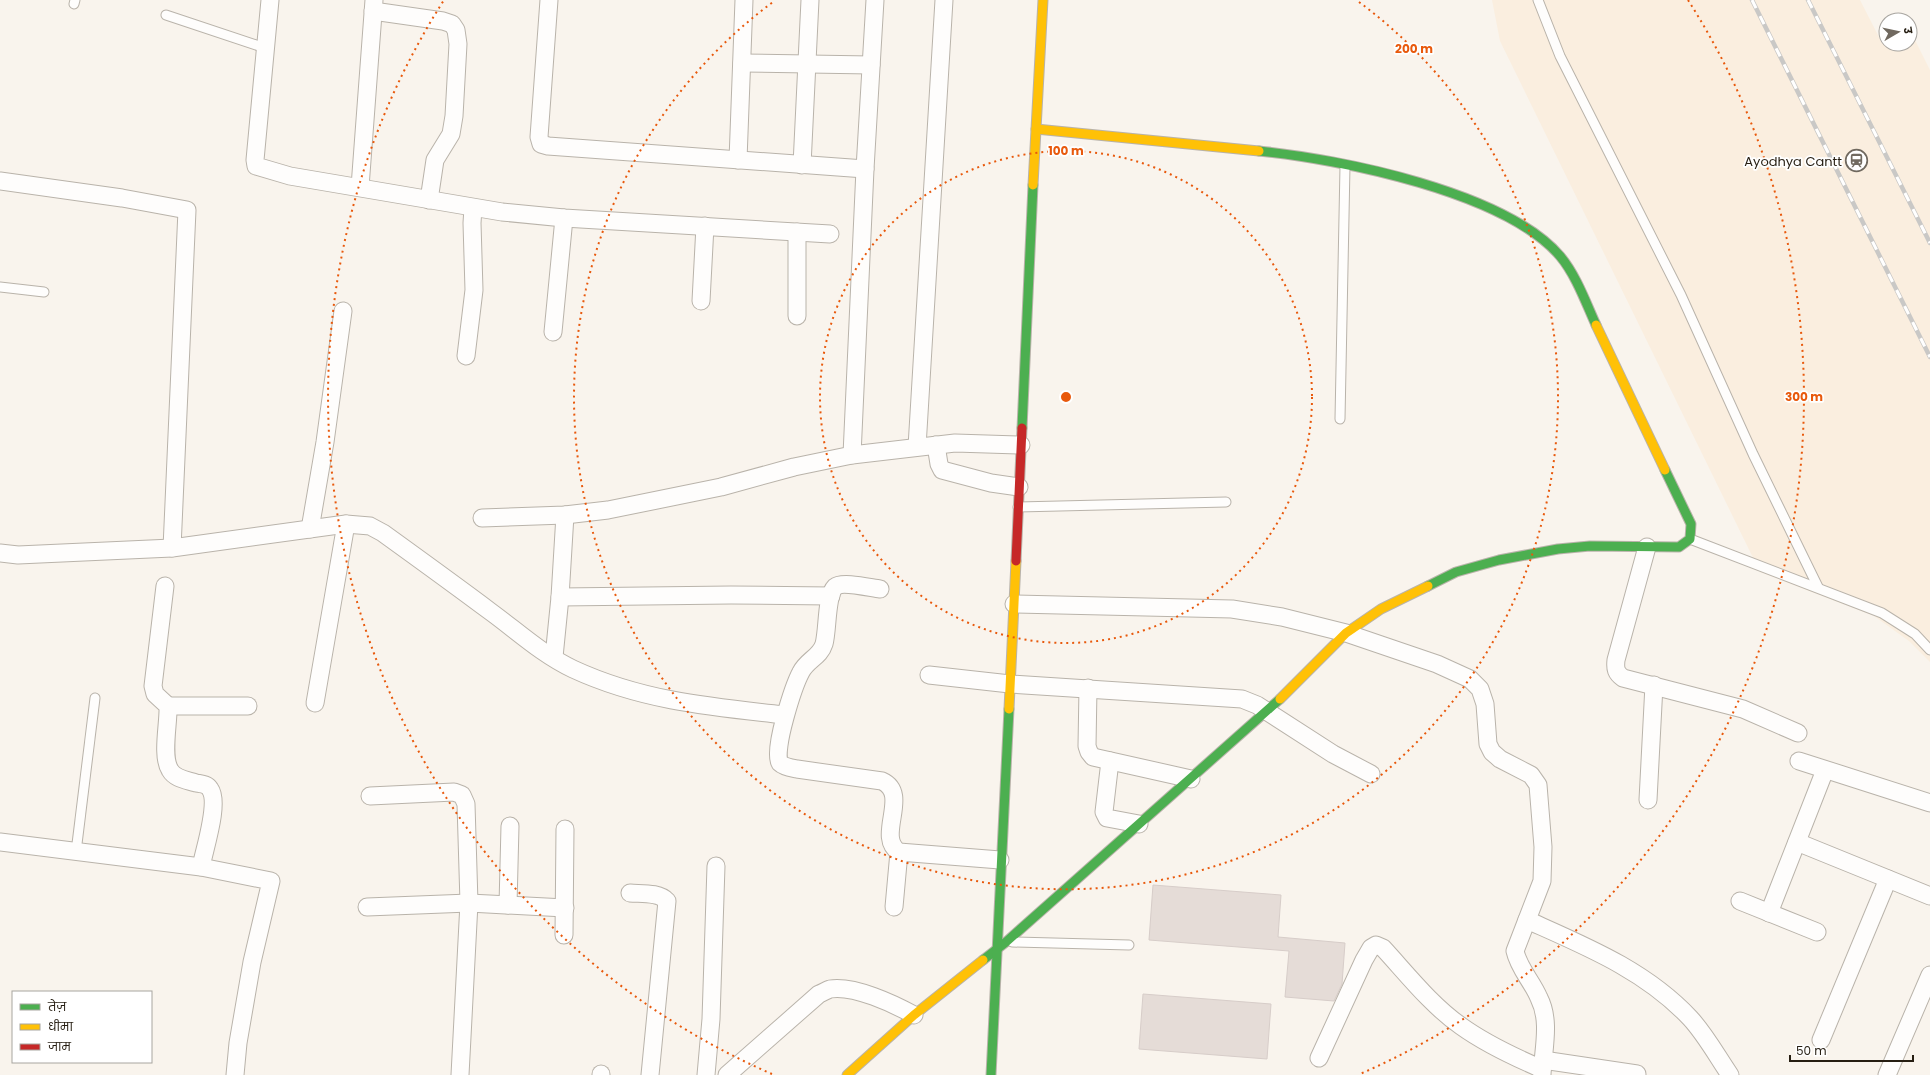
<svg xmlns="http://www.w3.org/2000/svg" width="1930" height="1075" font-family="Poppins,'Noto Sans Devanagari',sans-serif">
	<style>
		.built { fill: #faeedf }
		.building { fill: #e5dcd7; stroke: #d7cdc9 }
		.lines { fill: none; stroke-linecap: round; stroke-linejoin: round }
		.lane-casing { stroke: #b9b3aa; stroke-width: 11 }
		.street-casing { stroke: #b9b3aa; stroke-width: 19 }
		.fast-casing { stroke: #b9b3aa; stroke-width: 11 }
		.slow-casing { stroke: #b9b3aa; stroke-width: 11 }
		.jam-casing { stroke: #b9b3aa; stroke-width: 11 }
		.lane { stroke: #fefdfc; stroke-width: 9 }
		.street { stroke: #fefdfc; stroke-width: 17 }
		.fast { stroke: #4caf50; stroke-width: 9 }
		.slow { stroke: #ffc107; stroke-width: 9 }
		.jam { stroke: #c62828; stroke-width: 9 }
		.rail-casing { stroke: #c9c8c6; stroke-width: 4.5 }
		.rail { stroke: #fff; stroke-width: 3; stroke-dasharray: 9; stroke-linecap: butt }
		.ring { fill: none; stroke: #e8590c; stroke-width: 2; stroke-dasharray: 2 4 }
		.labels { text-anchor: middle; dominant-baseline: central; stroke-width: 3.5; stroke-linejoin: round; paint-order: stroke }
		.poi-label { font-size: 13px; fill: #261e12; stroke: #fff; text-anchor: end }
		.centre { fill: #e8590c; stroke: #fff; stroke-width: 2 }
		.ring-label { font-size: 12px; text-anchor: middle; font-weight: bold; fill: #e8590c; stroke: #fff; stroke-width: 3.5; stroke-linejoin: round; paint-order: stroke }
	</style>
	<rect width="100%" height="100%" fill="#f9f4ed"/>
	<path class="built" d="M1492 0H1860L1882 43 1886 40V44H1910V30L1930 70V662L1909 641 1874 616 1760 572 1500 41Z"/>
	<g class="building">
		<path d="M1153 885 1281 895 1278 937 1345 943 1342 984 1334 1001 1285 997 1289 951 1149 940Z"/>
		<path d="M1143 994 1271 1004 1267 1059 1139 1049Z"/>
	</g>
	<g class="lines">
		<defs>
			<g id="lane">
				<path d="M1538 0 1560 56 1681 295 1753 454 1818 587"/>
				<path d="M74 4 75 0"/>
				<path d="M166 15 265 48"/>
				<path d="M0 287 44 292"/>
				<path d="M1340 419 1345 166"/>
				<path d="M1018 507 1226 502"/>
				<path d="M1690 539 1882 613 1915 634 1930 650"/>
				<path d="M76 852 95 698"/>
				<path d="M1012 942 1129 945"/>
			</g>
			<g id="street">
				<path d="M270 0 255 160 256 166 290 176 502 212 564 218 830 234"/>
				<path d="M549 0 539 137 541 144 548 146 865 169"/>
				<path d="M373 11 443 21 452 24 456 30 458 44 454 116 451 134 435 160 429 200"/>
				<path d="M742 63 871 65"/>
				<path d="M738 160 744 0"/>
				<path d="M802 165 810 0"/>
				<path d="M0 181 122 198 187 210 172 548"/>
				<path d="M360 187 374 0"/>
				<path d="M701 301 705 226"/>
				<path d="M797 316V232"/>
				<path d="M553 332 564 218"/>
				<path d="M466 356 474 290 472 223 473 208"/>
				<path d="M936 445 939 464 942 470 991 483 1019 487"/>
				<path d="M917 447 944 0"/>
				<path d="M852 455 865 169 875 0"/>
				<path d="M482 518 565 515 608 510 721 487 794 467 852 455 955 443 1021 445"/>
				<path d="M310 529 325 442 343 311"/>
				<path d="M1647 547 1616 660C1615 669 1616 673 1623 678L1743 709 1798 733"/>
				<path d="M0 553 18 555 172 548 346 524 370 526 383 533C419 559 455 585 491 612 517 631 543 655 573 669 642 701 711 707 785 715"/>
				<path d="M165 586 153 686 155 694 168 706C169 722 161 756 170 770 175 779 187 780 196 783 201 784 207 784 210 789 220 803 204 850 201 867"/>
				<path d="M880 589C871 588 842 581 835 587 826 596 828 630 824 644 820 657 807 660 801 672 794 685 772 751 780 763 784 767 792 768 797 769L882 781C911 794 875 837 899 852L1000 860"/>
				<path d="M560 597 731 595 831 596"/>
				<path d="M1014 604 1232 609 1282 617 1346 633 1437 664 1470 679 1480 689 1485 704 1488 744 1492 752 1500 759 1531 775 1538 785 1543 847 1542 881 1515 951C1519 969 1532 981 1539 998 1551 1021 1543 1050 1542 1075"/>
				<path d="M554 657 560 597 565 515"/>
				<path d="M929 675 1010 684 1242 699 1257 705 1333 754 1371 774"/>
				<path d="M1088 688 1087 746 1089 752 1093 757 1191 779"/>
				<path d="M315 703 346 524"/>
				<path d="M168 706H248"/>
				<path d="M1110 761 1104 812 1107 818 1139 824"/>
				<path d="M1799 761 1930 803"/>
				<path d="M370 796 454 792 462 795 466 804 469 903 460 1075"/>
				<path d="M1648 800 1654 685"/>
				<path d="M0 842 201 867 271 881 252 962 238 1043 235 1075"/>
				<path d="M1797 842 1930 896"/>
				<path d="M630 893C641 894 659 892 667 901L650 1075"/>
				<path d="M1740 901 1817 932"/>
				<path d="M508 905 510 826"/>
				<path d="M367 907 469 903 565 908"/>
				<path d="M894 907 899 852"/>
				<path d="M1769 913 1825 770"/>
				<path d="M1527 920C1585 946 1645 970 1690 1018 1705 1034 1717 1056 1730 1075"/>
				<path d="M564 935 565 829"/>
				<path d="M1821 1040 1888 879"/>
				<path d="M1319 1058 1364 960 1371 948 1376 945 1383 948C1407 974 1431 1005 1461 1026 1486 1044 1514 1057 1542 1069"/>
				<path d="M1543 1060 1637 1074"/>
				<path d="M601 1075V1074"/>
				<path d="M706 1075 711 1019 716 866"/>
				<path d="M727 1075 819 994C822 993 827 990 830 989 854 985 894 1004 914 1015"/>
				<path d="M1887 1075 1930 975"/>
			</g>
			<g id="fast">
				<path d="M1259 151C1340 159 1505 192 1560 256 1576 275 1586 303 1596 325"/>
				<path d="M1022 428 1033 185"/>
				<path d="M1428 586 1456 572 1499 560 1558 549 1590 546 1679 547 1690 539 1691 524 1665 470"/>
				<path d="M983 960 1006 942 1280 699"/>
				<path d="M991 1075 1009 709"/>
			</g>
			<g id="slow">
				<path d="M1036 129 1259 151"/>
				<path d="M1033 185 1043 0"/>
				<path d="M1596 325 1665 470"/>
				<path d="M1280 699 1346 633 1381 609 1428 586"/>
				<path d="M1009 709 1016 561"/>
				<path d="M847 1075 914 1015 983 960"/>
			</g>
			<path id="jam" d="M1016 561 1022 428"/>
		</defs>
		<use href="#lane" class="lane-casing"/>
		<use href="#street" class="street-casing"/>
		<use href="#fast" class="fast-casing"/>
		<use href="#slow" class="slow-casing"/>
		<use href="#jam" class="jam-casing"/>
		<use href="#lane" class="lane"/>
		<use href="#street" class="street"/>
		<use href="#fast" class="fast"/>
		<use href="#slow" class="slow"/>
		<use href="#jam" class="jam"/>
		<defs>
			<g id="rail">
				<path d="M1752 0 1930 357"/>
				<path d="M1808 0 1930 243"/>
			</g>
		</defs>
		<use href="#rail" class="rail-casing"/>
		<use href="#rail" class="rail"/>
	</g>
	<g class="ring">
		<circle cx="1066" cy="397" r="246"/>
		<path d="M1359 2A492 492 0 1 1 773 2"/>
		<path d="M772 1074A738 738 0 0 1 444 0M1688 0A738 738 0 0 1 1360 1074"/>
	</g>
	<defs>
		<symbol id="station-ring" viewBox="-11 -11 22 22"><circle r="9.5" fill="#fff" stroke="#70695f" stroke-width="1.5"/><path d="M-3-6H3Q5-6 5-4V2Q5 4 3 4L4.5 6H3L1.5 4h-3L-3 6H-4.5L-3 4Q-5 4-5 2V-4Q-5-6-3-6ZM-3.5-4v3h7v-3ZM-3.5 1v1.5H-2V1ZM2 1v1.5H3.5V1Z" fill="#70695f"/></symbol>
	</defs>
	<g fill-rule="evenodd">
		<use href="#station-ring" x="1844" y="148" width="25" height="25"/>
	</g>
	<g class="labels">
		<g class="poi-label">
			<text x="1842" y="161">Ayodhya Cantt</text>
		</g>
	</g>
	<circle cx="1066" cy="397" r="6" class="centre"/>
	<g class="ring-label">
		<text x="1414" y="53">200 m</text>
		<text x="1066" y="155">100 m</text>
		<text x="1804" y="401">300 m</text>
	</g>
	<rect x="12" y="991" width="140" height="72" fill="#ffffff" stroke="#a8a5a0"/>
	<rect x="20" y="1004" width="20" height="6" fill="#4caf50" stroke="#a8a5a0"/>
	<text x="48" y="1011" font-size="12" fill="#261e12">तेज़</text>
	<rect x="20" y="1024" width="20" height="6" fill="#ffc107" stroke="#a8a5a0"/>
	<text x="48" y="1031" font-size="12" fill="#261e12">धीमा</text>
	<rect x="20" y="1044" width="20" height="6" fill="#c62828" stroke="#a8a5a0"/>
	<text x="48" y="1051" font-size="12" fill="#261e12">जाम</text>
	<g transform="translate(1898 32) rotate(81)"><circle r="19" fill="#ffffff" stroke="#a8a5a0"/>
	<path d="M0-3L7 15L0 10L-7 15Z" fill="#70695f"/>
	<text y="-6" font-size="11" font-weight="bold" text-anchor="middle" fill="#261e12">उ</text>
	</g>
	<path d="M1790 1055v6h123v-6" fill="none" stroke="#261e12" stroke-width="2"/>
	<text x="1796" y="1055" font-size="12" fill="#261e12" stroke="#ffffff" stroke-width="3" paint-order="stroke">50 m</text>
</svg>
